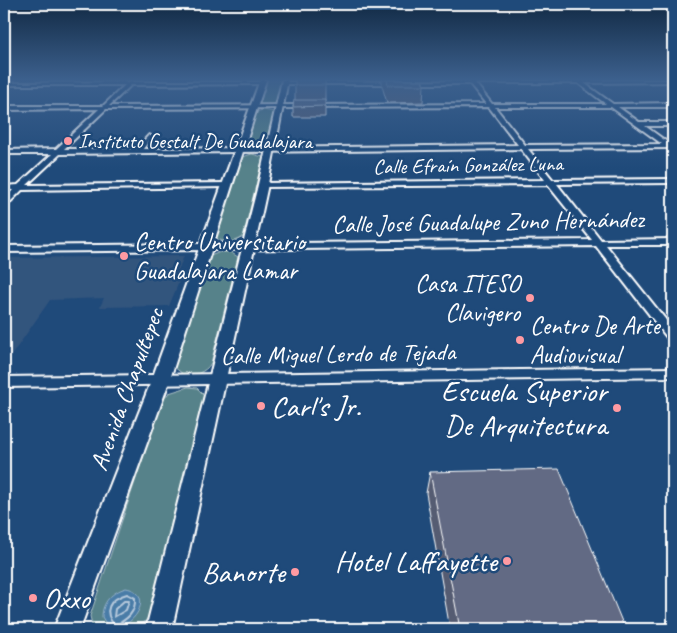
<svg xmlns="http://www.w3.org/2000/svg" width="677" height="633" font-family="Caveat,sans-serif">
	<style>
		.built { fill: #33547d }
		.green { fill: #57828a; stroke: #abc0c4 }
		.water { fill: #4a7ba7; stroke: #92b0ca }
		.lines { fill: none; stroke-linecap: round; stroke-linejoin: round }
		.shore { stroke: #b7cadc; stroke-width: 2 }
		.minor-casing { stroke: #fff; stroke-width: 4 }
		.tertiary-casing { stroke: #fff; stroke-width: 4 }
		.minor { fill: #1f4a7a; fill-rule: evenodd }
		.tertiary { fill: #1f4a7a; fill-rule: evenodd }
		.wall { fill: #545b72; stroke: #fff }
		.building { fill: #626a84; stroke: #fff }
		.poi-dot { fill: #ff9aa2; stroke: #1f4a7a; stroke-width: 2 }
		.labels { text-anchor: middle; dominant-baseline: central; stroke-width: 5; stroke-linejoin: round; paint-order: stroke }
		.far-poi-label { font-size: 21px; fill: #fff; stroke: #1f4a7a; text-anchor: start }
		.far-street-label { font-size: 21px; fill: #fff; stroke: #1f4a7a }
		.street-label { font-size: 25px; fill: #fff; stroke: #1f4a7a }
		.poi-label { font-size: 25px; fill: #fff; stroke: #1f4a7a; text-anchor: start }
		.near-poi-label { font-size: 30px; fill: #fff; stroke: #1f4a7a; text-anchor: end }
	</style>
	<rect width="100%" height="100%" fill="#1f4a7a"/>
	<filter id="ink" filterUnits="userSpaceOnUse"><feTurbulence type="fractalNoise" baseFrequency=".02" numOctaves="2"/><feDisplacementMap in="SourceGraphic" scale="10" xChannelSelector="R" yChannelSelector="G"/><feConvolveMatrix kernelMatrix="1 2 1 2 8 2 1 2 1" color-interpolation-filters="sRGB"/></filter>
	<g filter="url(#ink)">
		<path class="built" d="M184 256 176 276 181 277 169 306 100 307 104 298 50 300 4 366V258Z"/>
		<g class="green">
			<path d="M267 80H282L276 105H259Z"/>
			<path d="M263 110 274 112 265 147 261 148H246L256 112Z"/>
			<path d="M252 154 263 157 243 237C234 243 224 244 215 237L242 157Z"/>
			<path d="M220 252H230L238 257 211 363C205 373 194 376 183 374L174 367 208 257Z"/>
			<path d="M188 387 197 388 204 395 149 616 139 629H93L90 616 162 401 169 393Z"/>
		</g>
		<path class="water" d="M126 588C157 593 133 633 108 627L102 617C102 602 112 592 126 588Z"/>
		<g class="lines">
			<g class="shore">
				<path d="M127 594 135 598C136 613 127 619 115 626 102 611 109 599 127 594Z"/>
				<path d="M124 601H129L126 610 114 617 115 609Z"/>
			</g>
			<defs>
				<g id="minor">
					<path d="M673 80V82L584 83 613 104 673 103V107H618L639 122H673V126H645L670 144H673L672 148 528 149 553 180 673 179V183L557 184 601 240 673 239V245H606L673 329V341L669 340 596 246 4 252V246L592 240 548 185 263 187 259 185 263 183 545 180 521 149 60 154 27 185 227 183 231 185 227 187 22 190 7 205H4V199L13 190H4V186L18 185 52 154H4V150L56 149 99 109 4 110V106H103L125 85H4V83L128 82 131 81 133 82H262L264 83 262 84 131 85 109 106 486 104 470 84H283L285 82ZM475 83H578L606 104H492ZM489 107 518 145 143 149 152 137 149 135 136 149H64L106 109ZM495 107H611L662 144 525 145Z"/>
					<path d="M673 368V377L4 387V377Z"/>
				</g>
				<g id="tertiary">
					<path d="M260 80H266L170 379 80 629H54L152 379Z"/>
					<path d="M282 80H288L267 189 172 629H146L257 189Z"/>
				</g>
			</defs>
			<use href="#minor" class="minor-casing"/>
			<use href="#tertiary" class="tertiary-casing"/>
			<use href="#minor" class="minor"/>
			<use href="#tertiary" class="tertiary"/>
		</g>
		<g class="wall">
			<path d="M325 80V117H293V107L295 100V85Z"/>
			<path d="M382 80H422L424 85 423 102 387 103 382 86Z"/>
			<path d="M430 472 625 629H450L426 493Z"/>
		</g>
		<g class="building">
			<rect x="295" y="80" width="30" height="5"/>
			<path d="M387 80H422L424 85H388Z"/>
			<path d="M294 100H325V106L293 107Z"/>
			<path d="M559 469 625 629H460L430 472Z"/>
		</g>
	</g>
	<linearGradient id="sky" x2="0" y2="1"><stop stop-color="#112943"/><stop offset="0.47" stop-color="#3c608d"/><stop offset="1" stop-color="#3c608d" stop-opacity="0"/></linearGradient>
	<rect width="677" height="169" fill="url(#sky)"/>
	<g class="poi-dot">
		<circle cx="68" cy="141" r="5"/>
		<circle cx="124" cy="256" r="5"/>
		<circle cx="530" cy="298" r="5"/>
		<circle cx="520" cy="340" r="5"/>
		<circle cx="261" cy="406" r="5"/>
		<circle cx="617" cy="408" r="5"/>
		<circle cx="507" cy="561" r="5"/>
		<circle cx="295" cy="572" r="5"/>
		<circle cx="33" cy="598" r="5"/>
	</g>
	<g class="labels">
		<g class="far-poi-label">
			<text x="78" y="141">Instituto Gestalt De Guadalajara</text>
		</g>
		<g class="far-street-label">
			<text transform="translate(468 165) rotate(-1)">Calle Efraín González Luna</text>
		</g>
		<g class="street-label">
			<text transform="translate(488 222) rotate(-1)">Calle José Guadalupe Zuno Hernández</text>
			<text transform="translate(338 354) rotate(-1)">Calle Miguel Lerdo de Tejada</text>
			<text transform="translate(127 389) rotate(-70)">Avenida Chapultepec</text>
		</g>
		<g class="poi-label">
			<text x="134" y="242">Centro Universitario<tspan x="134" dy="29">Guadalajara Lamar</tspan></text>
			<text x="520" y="284" text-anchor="end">Casa ITESO<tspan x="520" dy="29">Clavigero</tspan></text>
			<text x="530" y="326">Centro De Arte<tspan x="530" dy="29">Audiovisual</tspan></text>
		</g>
		<g class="near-poi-label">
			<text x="607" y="391">Escuela Superior<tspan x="607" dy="34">De Arquitectura</tspan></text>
			<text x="271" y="406" text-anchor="start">Carl's Jr.</text>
			<text x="497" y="561">Hotel Laffayette</text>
			<text x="285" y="572">Banorte</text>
			<text x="43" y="598" text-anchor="start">Oxxo</text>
		</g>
	</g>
	<rect width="677" height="633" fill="none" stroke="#1f4a7a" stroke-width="20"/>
	<rect x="10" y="10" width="657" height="613" fill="none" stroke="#fff" stroke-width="2" filter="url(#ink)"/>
</svg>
